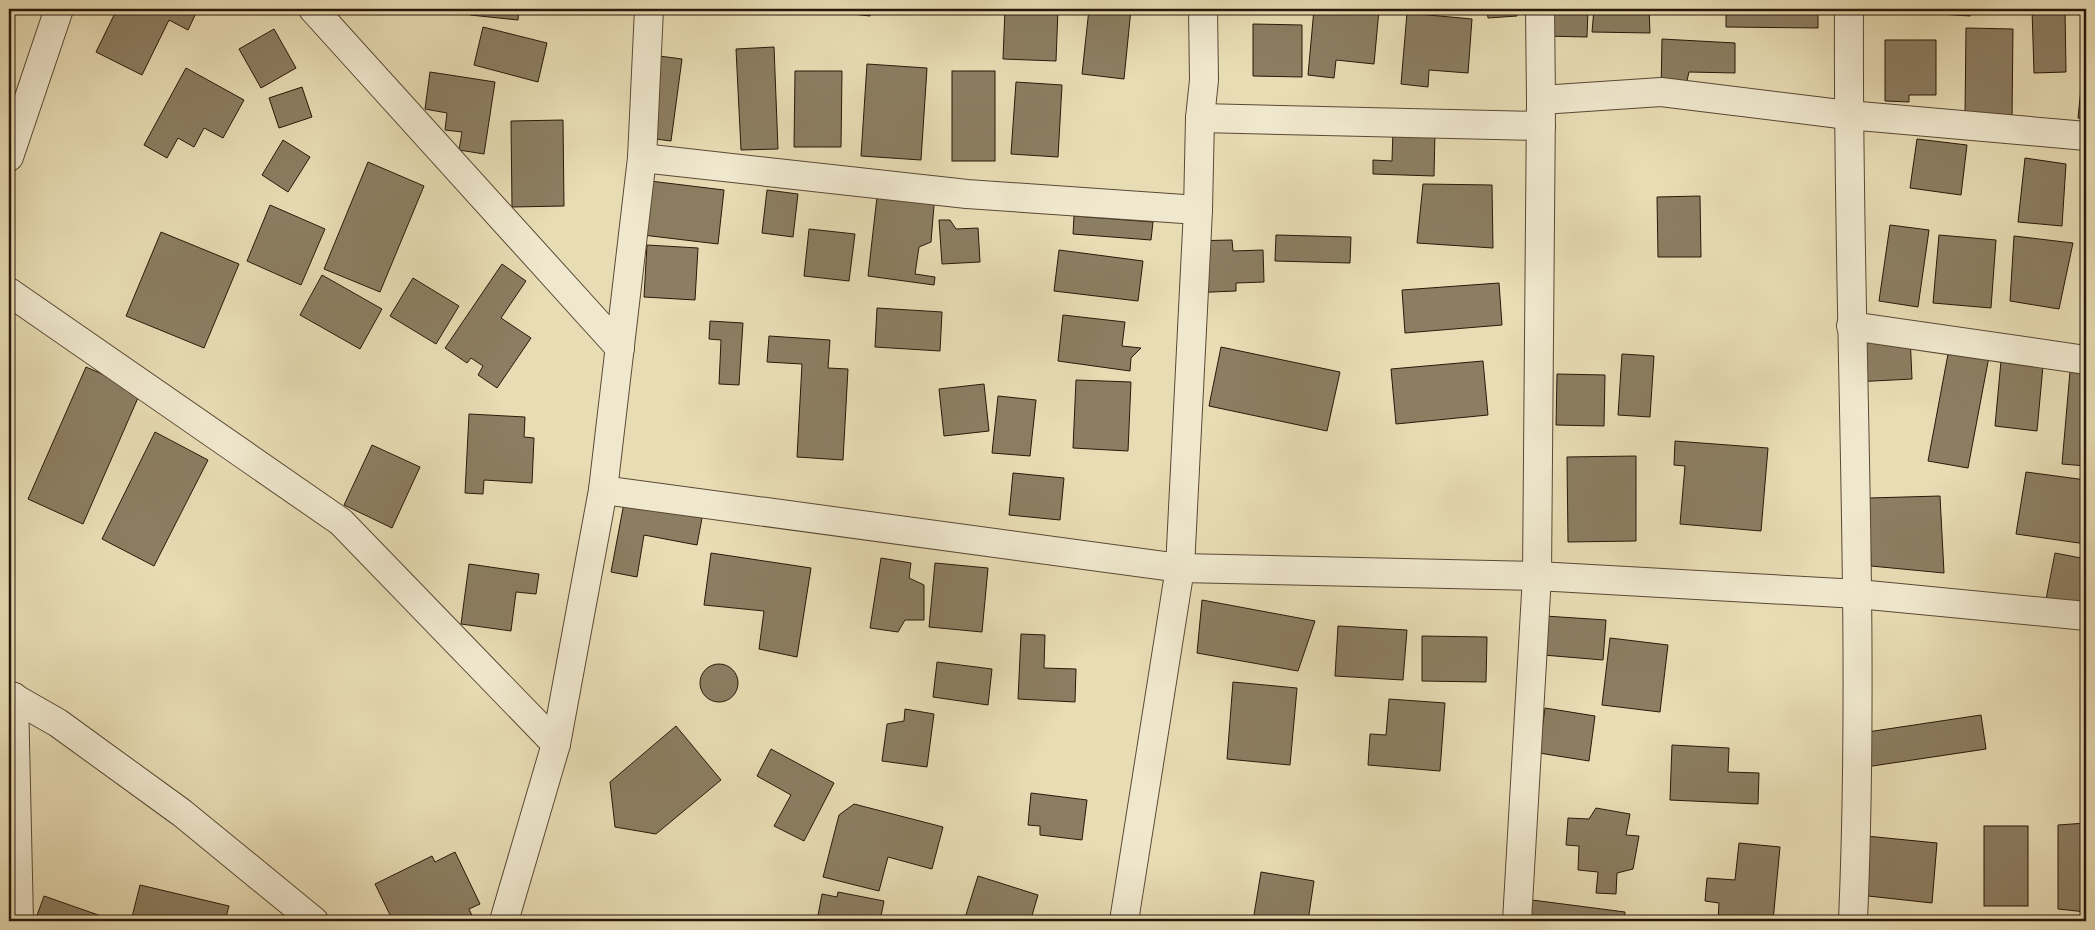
<svg xmlns="http://www.w3.org/2000/svg" width="2095" height="930" font-family="'IM FELL Great Primer',serif">
	<style>
		.building { fill: #8c7e62; stroke: #291809 }
		.lines { fill: none; stroke-linecap: round; stroke-linejoin: round }
		.street-casing { stroke: #594934; stroke-width: 30 }
		.street { stroke: #f0e8ce; stroke-width: 28 }
	</style>
	<rect width="100%" height="100%" fill="#e8dcb4"/>
	<filter id="stains"><feTurbulence type="fractalNoise" baseFrequency=".004" numOctaves="4"/><feColorMatrix values="0 0 0 0 .2 0 0 0 0 .09 0 0 0 0 .02 0 0 0 .5 -.17"/></filter>
	<radialGradient id="worn" r=".72"><stop offset=".6" stop-color="#630" stop-opacity="0"/><stop offset="1" stop-color="#630" stop-opacity=".3"/></radialGradient>
	<g class="building">
		<path d="M117 9H198L188 30 169 20 142 75 96 52Z"/>
		<path d="M471 9H519L518 20 470 15Z"/>
		<path d="M809 9H871L870 16Z"/>
		<path d="M1005 9H1058L1056 61 1003 59Z"/>
		<path d="M1089 9H1131L1124 79 1082 74Z"/>
		<path d="M1314 9 1379 10 1374 64 1336 60 1334 78 1308 75Z"/>
		<path d="M1487 9H1517V16L1488 18Z"/>
		<path d="M1545 9H1588L1587 37 1544 36Z"/>
		<path d="M1594 9H1649L1650 33 1592 32Z"/>
		<path d="M1726 9H1818V28L1726 27Z"/>
		<path d="M1881 9H1970V16L1880 10Z"/>
		<path d="M2032 9H2065L2066 72 2034 73Z"/>
		<path d="M1407 13 1472 19 1468 73 1429 70 1428 87 1401 84Z"/>
		<path d="M1253 24 1302 25V77L1253 76Z"/>
		<path d="M483 27 547 43 538 82 474 65Z"/>
		<path d="M1966 28 2013 29 2012 118 1965 116Z"/>
		<path d="M274 29 296 68 261 88 239 49Z"/>
		<path d="M1662 39 1735 43V73L1689 72 1685 89 1661 92Z"/>
		<path d="M2086 39V119L2078 118Z"/>
		<path d="M1885 40H1936V95H1909V102L1885 101Z"/>
		<path d="M774 47 778 149 741 150 736 49Z"/>
		<path d="M644 54 682 59 671 141 633 136Z"/>
		<path d="M867 64 927 68 921 160 861 156Z"/>
		<path d="M186 68 244 100 223 138 204 128 194 147 178 138 167 158 144 145Z"/>
		<path d="M795 71H842L841 147H794Z"/>
		<rect x="952" y="71" width="43" height="90"/>
		<path d="M430 72 495 82 484 154 459 150 462 132 445 130 447 113 425 109Z"/>
		<path d="M1016 82 1062 85 1058 157 1011 154Z"/>
		<path d="M302 87 312 117 279 128 269 98Z"/>
		<path d="M563 120 564 206 512 207 511 121Z"/>
		<path d="M1393 129 1435 131 1434 176 1373 174V160L1392 161Z"/>
		<path d="M1917 139 1967 145 1961 195 1910 188Z"/>
		<path d="M283 140 310 157 288 192 262 175Z"/>
		<path d="M2025 158 2066 164 2062 226 2018 222Z"/>
		<path d="M368 162 424 186 380 292 324 269Z"/>
		<path d="M650 181 724 190 718 244 643 235Z"/>
		<path d="M1423 184 1492 185 1493 248 1417 243Z"/>
		<path d="M878 188 935 193 931 242 919 247 915 274 935 277 934 285 868 276Z"/>
		<path d="M767 190 798 194 793 237 762 233Z"/>
		<path d="M1700 196 1701 257H1658L1657 197Z"/>
		<path d="M270 205 325 229 301 285 247 261Z"/>
		<path d="M1074 216 1153 222 1151 240 1073 234Z"/>
		<path d="M939 220H950L956 229 978 228 980 262 942 264Z"/>
		<path d="M1890 225 1929 230 1918 307 1879 301Z"/>
		<path d="M809 229 855 234 849 281 804 276Z"/>
		<path d="M161 232 239 264 204 348 126 316Z"/>
		<path d="M1276 235 1351 237 1350 263 1275 261Z"/>
		<path d="M1939 235 1996 240 1991 308 1933 303Z"/>
		<path d="M2014 236 2073 243 2059 309 2010 301Z"/>
		<path d="M1232 240 1233 251 1263 250 1264 282 1236 283V291L1188 293 1187 241Z"/>
		<path d="M647 245 698 248 695 300 644 297Z"/>
		<path d="M1059 250 1143 261 1138 301 1054 291Z"/>
		<path d="M502 264 526 281 501 318 531 338 497 388 478 375 483 366 471 358 467 363 445 348Z"/>
		<path d="M322 275 382 309 360 349 300 315Z"/>
		<path d="M413 278 459 306 436 344 390 316Z"/>
		<path d="M1499 283 1502 325 1405 333 1402 290Z"/>
		<path d="M2086 301V327H2081Z"/>
		<path d="M877 308 942 312 940 351 875 347Z"/>
		<path d="M1063 315 1125 322 1122 346 1141 348 1131 358 1130 371 1058 361Z"/>
		<path d="M710 321 743 323 739 385 719 384 721 340 709 339Z"/>
		<path d="M1910 335 1912 379 1854 382 1852 338Z"/>
		<path d="M769 336 830 340 828 368 848 369 843 460 797 457 802 364 767 362Z"/>
		<path d="M1951 338 1991 346 1968 468 1928 461Z"/>
		<path d="M1221 347 1340 372 1327 431 1209 406Z"/>
		<path d="M2002 350 2044 355 2037 431 1995 426Z"/>
		<path d="M1622 354 1654 356 1650 417 1618 415Z"/>
		<path d="M2071 360 2086 361V466L2062 464Z"/>
		<path d="M1483 361 1488 415 1396 424 1391 369Z"/>
		<path d="M86 367 141 391 83 524 28 499Z"/>
		<path d="M1557 374 1605 375 1604 426 1556 425Z"/>
		<path d="M1076 380 1131 382 1128 451 1073 448Z"/>
		<path d="M984 384 989 431 944 436 939 389Z"/>
		<path d="M998 396 1036 400 1030 456 992 453Z"/>
		<path d="M469 414 525 417 524 437 534 438 532 483 484 480 483 494 465 493Z"/>
		<path d="M155 432 208 460 154 566 102 539Z"/>
		<path d="M1675 441 1768 448 1761 531 1680 524 1685 466 1674 465Z"/>
		<path d="M372 445 420 467 392 528 344 505Z"/>
		<path d="M1636 456V541L1568 542 1567 457Z"/>
		<path d="M2026 472 2086 480V544L2016 534Z"/>
		<path d="M1013 473 1064 478 1060 520 1009 515Z"/>
		<path d="M1940 496 1944 573 1871 566 1869 498Z"/>
		<path d="M624 503 702 518 697 545 644 535 637 577 611 572Z"/>
		<path d="M711 553 811 568 797 657 759 649 764 611 704 605Z"/>
		<path d="M2055 553 2086 559V629L2042 620Z"/>
		<path d="M881 558 911 563 909 578 924 585V620H905L898 632 870 628Z"/>
		<path d="M935 563 988 568 982 632 929 627Z"/>
		<path d="M469 564 539 574 536 594 516 592 511 631 461 624Z"/>
		<path d="M1202 600 1315 621 1298 671 1197 653Z"/>
		<path d="M1545 616 1606 620 1603 660 1543 655Z"/>
		<path d="M1338 626 1407 630 1403 680 1335 676Z"/>
		<path d="M1021 634 1045 635 1044 668 1076 669 1075 702 1018 699Z"/>
		<path d="M1422 636 1487 637 1486 682 1422 681Z"/>
		<path d="M1610 638 1668 645 1660 712 1602 705Z"/>
		<path d="M937 662 992 669 988 705 933 697Z"/>
		<circle cx="719" cy="683" r="19"/>
		<path d="M1233 682 1297 688 1290 765 1227 759Z"/>
		<path d="M1389 699 1445 703 1440 771 1368 765 1370 734 1386 735Z"/>
		<path d="M1545 708 1595 716 1589 761 1539 753Z"/>
		<path d="M905 709 934 714 927 767 882 761 887 724 904 721Z"/>
		<path d="M1981 715 1986 749 1859 768 1854 734Z"/>
		<path d="M676 726 721 780 656 834 615 827 610 782Z"/>
		<path d="M1672 745 1729 748 1728 772 1759 773 1758 804 1670 800Z"/>
		<path d="M771 749 834 783 804 841 774 826 791 795 757 776Z"/>
		<path d="M1031 793 1087 800 1082 840 1040 835V826L1028 825Z"/>
		<path d="M854 804 943 827 932 869 888 857 879 891 823 877 839 815Z"/>
		<path d="M1596 808 1630 814 1626 835 1639 836 1633 869 1617 873 1616 894 1596 893 1598 872 1578 870 1579 846 1566 845 1568 818 1589 819Z"/>
		<path d="M2086 823V912L2058 909V825Z"/>
		<rect x="1984" y="826" width="44" height="80"/>
		<path d="M1866 836 1937 843 1932 903 1859 895Z"/>
		<path d="M1739 843 1780 847 1773 921H1718L1719 903 1705 901 1707 878 1735 880Z"/>
		<path d="M455 852 480 904 469 909 474 920 471 921H393L375 884 432 856 435 862Z"/>
		<path d="M1261 872 1314 881 1308 921H1253Z"/>
		<path d="M978 876 1038 895 1031 919 1027 921H964Z"/>
		<path d="M140 885 229 906 225 921H131Z"/>
		<path d="M838 892 884 901 880 921H817L822 894 837 897Z"/>
		<path d="M44 896 104 917 102 921H35Z"/>
		<path d="M1532 900 1625 912 1624 921H1530Z"/>
	</g>
	<g class="lines">
		<defs>
			<g id="street">
				<path d="M313 9 620 348"/>
				<path d="M1849 9C1847 313 1866 617 1853 921"/>
				<path d="M1541 100 1661 92 1848 115 2086 136"/>
				<path d="M1200 118 1541 126"/>
				<path d="M9 157 59 9"/>
				<path d="M642 158 967 194 1198 210"/>
				<path d="M9 292 341 522 556 744"/>
				<path d="M1851 326 2086 360"/>
				<path d="M603 490 1180 568 1537 576 1858 594 2086 616"/>
				<path d="M9 695 58 723 182 813 314 921"/>
				<path d="M14 697 19 921"/>
				<path d="M504 921 556 744 603 490 642 158 649 9"/>
				<path d="M1124 921 1180 568 1198 210 1200 118 1204 80 1203 9"/>
				<path d="M1517 921 1537 576 1541 100 1540 9"/>
			</g>
		</defs>
		<use href="#street" class="street-casing"/>
		<use href="#street" class="street"/>
	</g>
	<rect width="2095" height="930" fill="none" stroke="#e8dcb4" stroke-width="30"/>
	<rect x="10" y="10" width="2075" height="910" fill="none" stroke="#291809" stroke-width="2.5"/>
	<rect x="15" y="15" width="2065" height="900" fill="none" stroke="#291809"/>
	<rect width="100%" height="100%" filter="url(#stains)"/>
	<rect width="100%" height="100%" fill="url(#worn)"/>
</svg>
